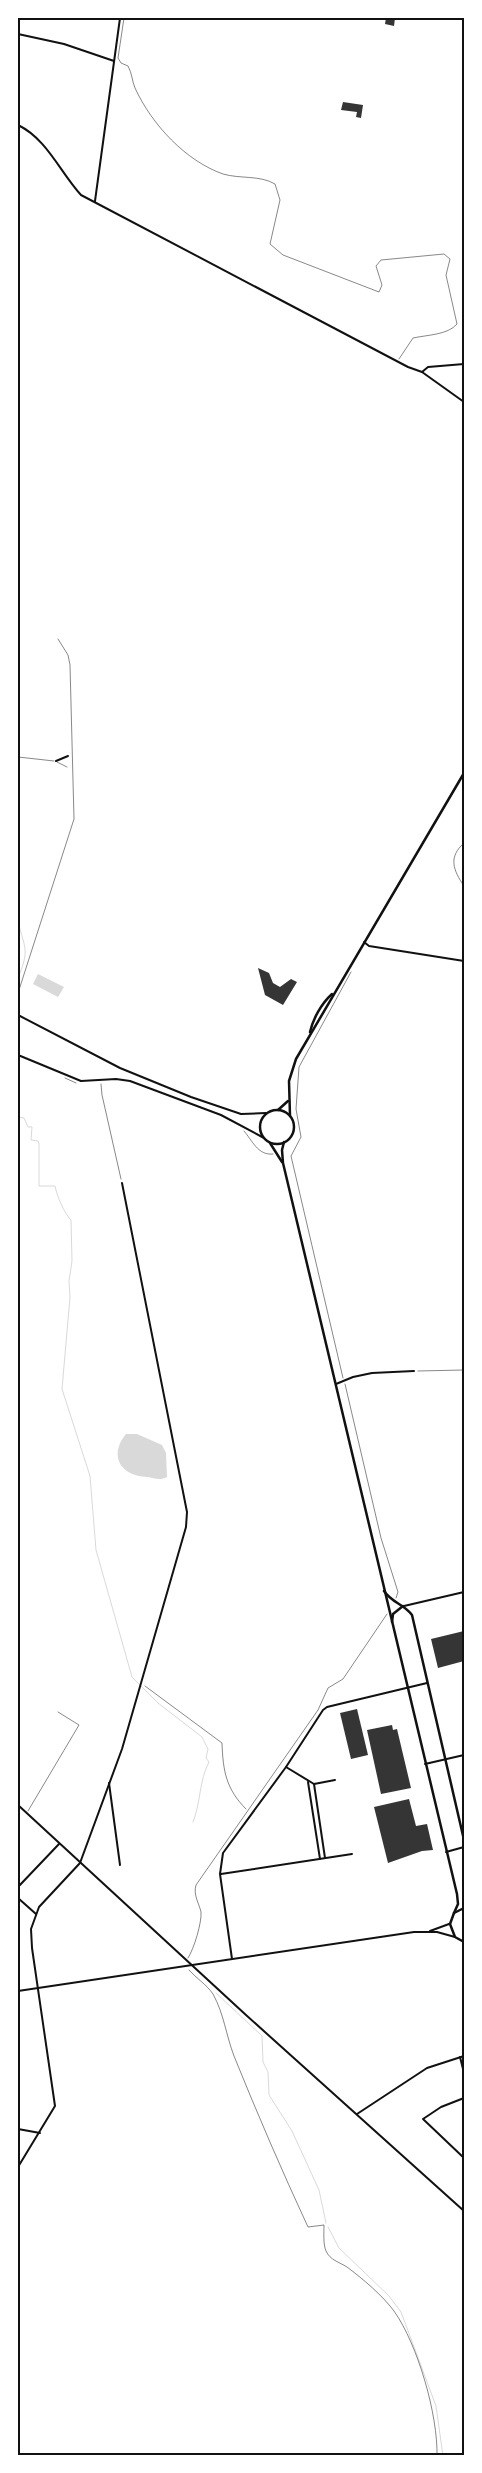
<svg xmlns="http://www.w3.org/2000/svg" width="482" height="2473" font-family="'Asap Condensed',sans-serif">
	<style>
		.water { fill: #d9d9d9 }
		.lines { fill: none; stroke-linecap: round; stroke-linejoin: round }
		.stream { stroke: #d9d9d9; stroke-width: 1 }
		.building { fill: #353535 }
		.path { stroke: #111; stroke-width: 0.5 }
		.service { stroke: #111; stroke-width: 0.5 }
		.minor { stroke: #111; stroke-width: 2 }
		.tertiary { stroke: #111; stroke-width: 2.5 }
		.neatline { fill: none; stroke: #111; stroke-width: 2 }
	</style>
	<rect width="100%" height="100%" fill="#fff"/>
	<g class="water">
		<path d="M38 974 64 987 58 997 33 984Z"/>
		<path d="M126 1434H137L162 1445 166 1453 167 1477C159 1481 155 1478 147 1477 121 1476 108 1456 126 1434Z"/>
	</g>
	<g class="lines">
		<g class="stream">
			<path d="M18 923C26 950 29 951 18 978"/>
			<path d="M18 1117 24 1118 28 1127H32L31 1140 38 1141 39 1144V1186H55C57 1196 64 1213 71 1220L72 1261 69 1281 70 1297 62 1389 90 1476 96 1550 132 1677 158 1703 202 1737 208 1749 206 1758 209 1762C199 1781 201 1802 193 1822"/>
			<path d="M216 1993 262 2036 263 2062 268 2072 269 2095 292 2131 319 2190 326 2223"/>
			<path d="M328 2227 339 2248 389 2296 401 2312 436 2406 443 2456"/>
		</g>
	</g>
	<g class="building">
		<path d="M386 18H395L394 26 385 24Z"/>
		<path d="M343 102 363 105 361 118 356 117 357 112 341 110Z"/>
		<path d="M258 968 269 973 273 983 280 987 291 979 297 982 283 1005 265 995Z"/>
		<path d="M464 1631V1661L438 1668 431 1639Z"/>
		<path d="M357 1709 368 1755 351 1759 340 1713Z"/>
		<path d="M392 1725 393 1730 397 1729 411 1788 381 1794 367 1730Z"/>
		<path d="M409 1799 416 1826 427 1824 433 1850 422 1851 388 1863 374 1807Z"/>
	</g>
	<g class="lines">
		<g class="path">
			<path d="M124 18 118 58 121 63 128 66C132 73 132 81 135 88 152 125 186 161 223 174 240 179 260 175 275 184L280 200 270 244 283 255 379 292 382 285 376 266 381 260 444 254 450 259 446 275 457 324C448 335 426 335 413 338L399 359"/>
			<path d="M464 843C448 857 453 870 464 886"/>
			<path d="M65 1078 76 1083"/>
			<path d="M101 1084 102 1095 121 1179"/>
			<path d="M244 1131C252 1140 258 1156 273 1154"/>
			<path d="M418 1371 464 1370"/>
			<path d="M343 1378 291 1156 301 1137 296 1109 299 1067 351 972"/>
			<path d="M345 1384 381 1538 398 1592 396 1598"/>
			<path d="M145 1686 222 1743C223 1771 226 1789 246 1809"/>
			<path d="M188 1958C194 1949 202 1922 201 1912 199 1903 193 1895 196 1885L318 1710 328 1688 343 1679 387 1614"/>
			<path d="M189 1970C196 1978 207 1985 213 1994 224 2014 226 2035 234 2056 257 2113 282 2171 308 2227L324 2225C324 2233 323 2244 326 2251 330 2260 339 2262 347 2267 363 2279 382 2295 394 2311 418 2345 438 2415 437 2456"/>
		</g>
		<g class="service">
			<path d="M18 757 54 761"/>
			<path d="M57 762 67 767"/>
			<path d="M18 993 74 819 70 665 68 655 58 639"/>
			<path d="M28 1811 79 1725 58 1712"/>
		</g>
		<g class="minor">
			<path d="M18 34 64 44 114 61"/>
			<path d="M18 125C47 139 60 172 81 195L408 367 422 372 464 402"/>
			<path d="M95 201 120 18"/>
			<path d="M422 372 428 367 464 364"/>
			<path d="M56 761 68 756"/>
			<path d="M364 942 369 946 464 961"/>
			<path d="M18 1015 120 1068 191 1097 241 1114 266 1113"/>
			<path d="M18 1055 81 1081 116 1079 130 1081 221 1115 264 1138"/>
			<path d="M336 1384 353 1377 372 1373 414 1371"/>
			<path d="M404 1606 464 1592"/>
			<path d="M425 1764 464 1755"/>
			<path d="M286 1767 314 1784 335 1780"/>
			<path d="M308 1782 320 1859"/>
			<path d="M109 1783 120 1865"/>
			<path d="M314 1784 325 1858"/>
			<path d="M18 1805 246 2015 464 2211"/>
			<path d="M446 1852 464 1847"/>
			<path d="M221 1874 352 1854"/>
			<path d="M18 1887 59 1844"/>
			<path d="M18 1898 36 1914"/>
			<path d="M430 1931 449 1924"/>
			<path d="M232 1959 220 1874 223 1853 286 1767 323 1710 327 1707 427 1683"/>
			<path d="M18 1991 414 1932H437L455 1937"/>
			<path d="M460 2057 464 2073"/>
			<path d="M464 2098 441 2107 423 2119 464 2158"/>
			<path d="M357 2114 427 2068 464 2056"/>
			<path d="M18 2129 40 2133"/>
			<path d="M18 2167 55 2106 32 1948 31 1929 39 1907 80 1863 122 1749 186 1527 187 1512 122 1183"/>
		</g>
		<g class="tertiary">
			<path d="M310 1032C313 1019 321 1004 332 994"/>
			<circle cx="277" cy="1127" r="17"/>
			<path d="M278 1110 288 1101"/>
			<path d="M290 1116 289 1081 296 1059 464 773"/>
			<path d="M284 1142 282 1150 283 1163 457 1894 458 1904 454 1913"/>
			<path d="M270 1143 282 1162"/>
			<path d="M384 1591C392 1603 404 1604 412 1615L464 1840"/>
			<path d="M392 1622 393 1614 403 1606"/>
			<path d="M464 1908 454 1913 450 1924 455 1937 464 1942"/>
		</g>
	</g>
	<rect width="482" height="2473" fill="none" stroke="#ffffff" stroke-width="38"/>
	<rect x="19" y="19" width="444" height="2435" class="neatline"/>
</svg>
